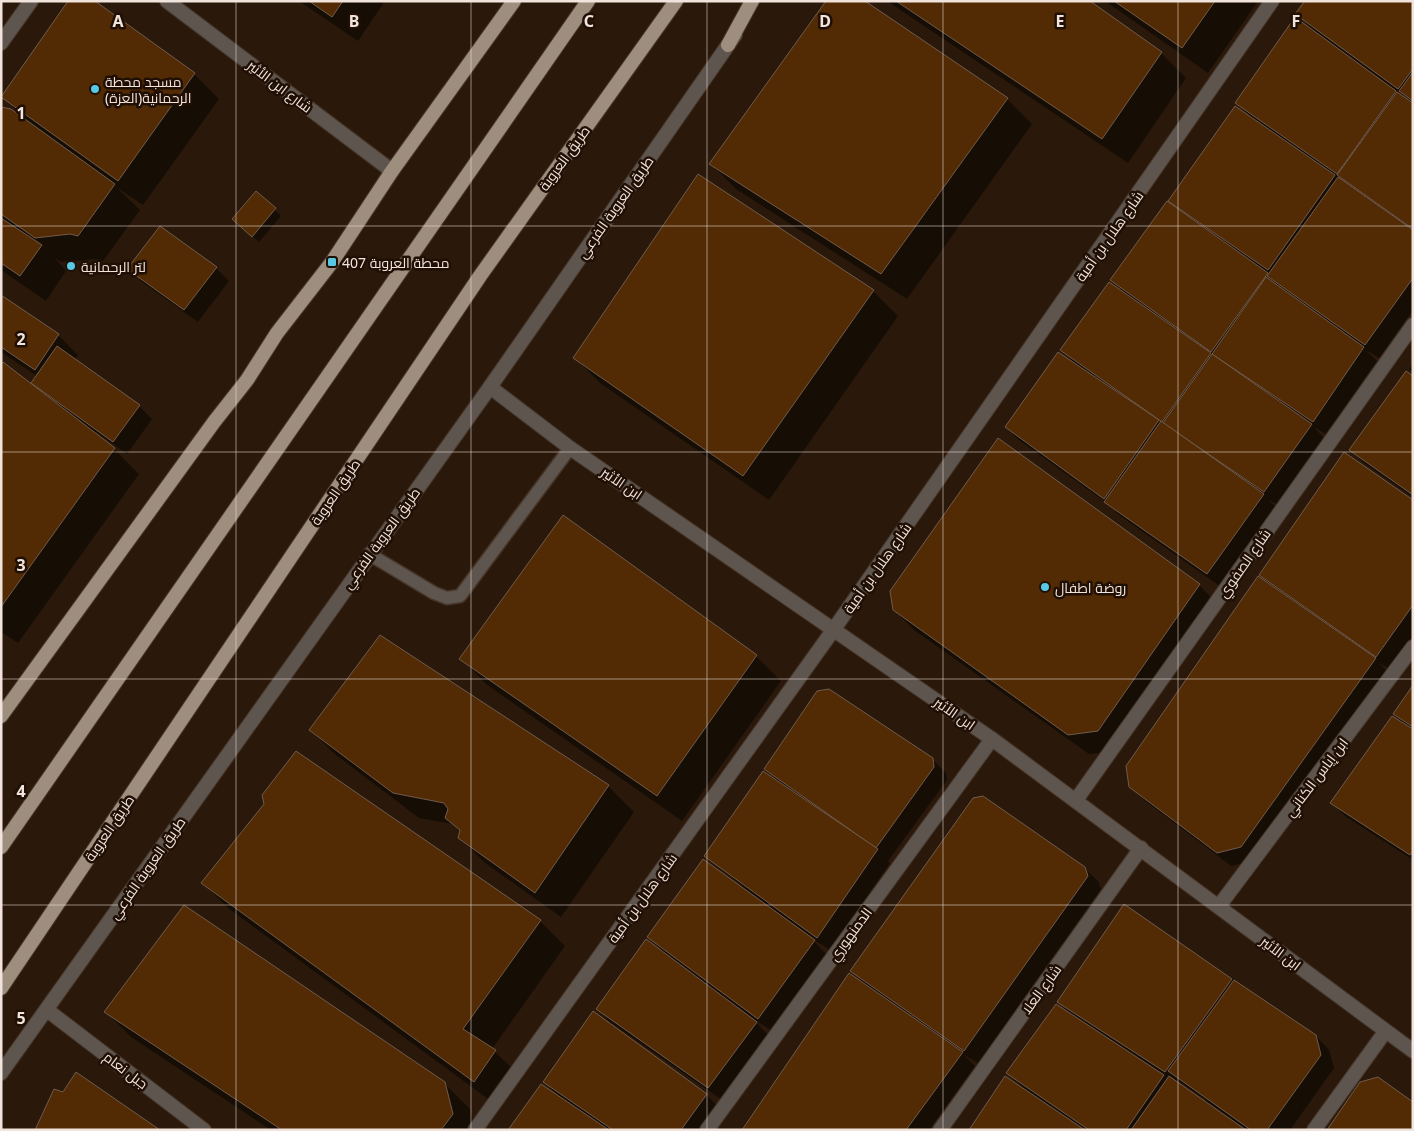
<svg xmlns="http://www.w3.org/2000/svg" width="1414" height="1131" font-family="'Noto Sans',Cairo,sans-serif">
	<style>
		.shadow { fill: #0007; fill-rule: evenodd }
		.building { fill: #522b05; stroke: #705b4c }
		.lines { fill: none; stroke-linecap: round; stroke-linejoin: round }
		.service-casing { stroke: #463528; stroke-width: 15 }
		.minor-casing { stroke: #463528; stroke-width: 16 }
		.tertiary-casing { stroke: #463528; stroke-width: 16 }
		.primary-casing { stroke: #463528; stroke-width: 16 }
		.service { stroke: #5d554e; stroke-width: 12 }
		.minor { stroke: #5d554e; stroke-width: 14 }
		.tertiary { stroke: #5d554e; stroke-width: 14 }
		.primary { stroke: #9e8e7e; stroke-width: 14 }
		.grid { fill: none; stroke: #f1e4dc; stroke-width: 1; stroke-opacity: 0.55 }
		.poi-dot { fill: #58c9e4; stroke: #200f04; stroke-width: 2 }
		.labels { text-anchor: middle; dominant-baseline: central; stroke-width: 5; stroke-linejoin: round; paint-order: stroke }
		.poi-label { font-size: 14px; fill: #f1e4dc; stroke: #200f04; text-anchor: start }
		.street-label { font-size: 14px; fill: #f1e4dc; stroke: #200f04 }
		.grid-label { font-size: 16px; text-anchor: middle; font-weight: bold; fill: #f1e4dc; stroke: #200f04; stroke-width: 5; stroke-linejoin: round; paint-order: stroke }
	</style>
	<rect width="100%" height="100%" fill="#2a190b"/>
	<g class="shadow">
		<path d="M299 1H385L358 41Z"/>
		<path d="M887 1H1088L1161 53 1186 78 1128 163Z"/>
		<path d="M1105 1H1258L1208 73Z"/>
		<path d="M1413 1V310L1379 358 1366 350 1377 361 1326 434 1314 427 1324 438 1277 504 1268 500 1277 508 1221 587 1119 515 1108 504 1019 440 1006 427 1076 364 1062 350 1125 293 1112 279 1178 209 1170 201 1250 116 1237 103 1311 28 1297 14ZM1392 87 1408 98 1407 100 1397 94Z"/>
		<path d="M194 74 219 99 143 205 116 187 140 210 103 261 96 259 61 262 54 257 66 271 46 301 1 270V108L24 118 3 97Z"/>
		<path d="M1007 99 1032 124 907 299 736 189 711 164Z"/>
		<path d="M256 193 281 216 259 242 240 226Z"/>
		<path d="M129 268H216L229 281 198 322 142 282Z"/>
		<path d="M873 291 898 316 769 500 600 383 575 358Z"/>
		<path d="M1 296 58 335 78 355 74 360 139 406 152 419 127 454 96 432 95 434 114 449 139 474 18 643 1 632V367L39 389 32 383 37 376 1 352Z"/>
		<path d="M1413 364V373L1409 369Z"/>
		<path d="M1413 378V497L1364 463 1350 449Z"/>
		<path d="M1413 501V636L1390 669 1379 663 1388 672 1255 860 1231 866 1144 800 1130 786 1269 584 1260 574Z"/>
		<path d="M1199 585 1218 604 1117 751 1089 754 914 630 894 610Z"/>
		<path d="M380 637 608 786 634 812 561 917 485 863 460 838 461 832 453 824 419 818 336 755 310 730Z"/>
		<path d="M756 656 781 681 682 821 486 684 461 658Z"/>
		<path d="M1413 687V860L1345 816 1332 803 1405 725 1394 714Z"/>
		<path d="M932 759 946 773 947 780 888 861 890 863 830 950 811 938 827 955 772 1031 752 1018 769 1036 722 1100 610 1022 597 1009 662 950 648 937 742 886 706 856 777 780 765 768Z"/>
		<path d="M1084 868 1098 881 1101 889 978 1063 964 1055 975 1066 929 1130H743L863 982 852 971Z"/>
		<path d="M203 883 540 921 565 946 492 1049 520 1076 499 1107 228 908Z"/>
		<path d="M1125 906 1316 1036 1329 1050 1334 1068 1290 1130H971L1023 1088 1008 1073 1070 1014 1059 1002ZM1180 1082 1206 1100 1204 1102 1178 1084Z"/>
		<path d="M106 1012 444 1083 470 1109 475 1130H271L131 1037Z"/>
		<path d="M544 1082 706 1094 719 1108 703 1130H509L558 1095Z"/>
	</g>
	<g class="building">
		<path d="M68 1H95L195 73 118 181 1 97Z"/>
		<path d="M309 1H343L332 17Z"/>
		<path d="M826 1H865L1008 98 881 274 709 164Z"/>
		<path d="M896 1H1090L1162 52 1102 139Z"/>
		<path d="M1114 1H1215L1182 48Z"/>
		<path d="M1305 1H1413V69L1398 89 1295 14Z"/>
		<path d="M1295 17 1396 91 1337 174 1235 103Z"/>
		<path d="M1413 72V101L1399 91Z"/>
		<path d="M1397 92 1413 103V229L1337 175Z"/>
		<path d="M1235 106 1335 175 1268 270 1168 201Z"/>
		<path d="M1 107 11 109 115 184 78 236 70 234 35 238 1 214Z"/>
		<path d="M698 174 874 290 743 476 573 358Z"/>
		<path d="M1338 177 1413 230V278L1365 345 1267 276Z"/>
		<path d="M256 191 276 208 252 237 232 219Z"/>
		<path d="M1167 201 1268 273 1211 352 1110 280Z"/>
		<path d="M1 218 42 245 20 276 1 263Z"/>
		<path d="M160 226 217 267 184 310 127 269Z"/>
		<path d="M1266 277 1364 347 1313 422 1212 354Z"/>
		<path d="M1109 282 1211 353 1162 422 1060 350Z"/>
		<path d="M1 295 59 334 35 370 1 347Z"/>
		<path d="M57 346 140 405 113 442 31 383Z"/>
		<path d="M1058 352 1159 420 1104 499 1005 427Z"/>
		<path d="M1212 354 1312 424 1264 492 1163 423Z"/>
		<path d="M3 362 115 448 1 607V364Z"/>
		<path d="M1406 371 1413 376V495L1349 450Z"/>
		<path d="M1161 421 1264 494 1207 574 1104 502Z"/>
		<path d="M998 438 1200 584 1098 731 1068 735 893 610 890 591Z"/>
		<path d="M1344 452 1413 500V605L1376 657 1259 575Z"/>
		<path d="M563 515 757 655 657 796 459 659Z"/>
		<path d="M1258 576 1376 658 1241 847 1217 853 1129 787 1126 766Z"/>
		<path d="M380 635 609 785 535 893 458 838 460 830 445 818 448 809 444 803 393 793 309 730Z"/>
		<path d="M1413 685V727L1393 714Z"/>
		<path d="M829 689 933 758 934 767 876 848 764 769 817 691Z"/>
		<path d="M1392 716 1413 729V851L1410 855 1330 803Z"/>
		<path d="M296 751 541 920 463 1029 496 1050 474 1082 201 883 264 804 262 795Z"/>
		<path d="M763 771 878 849 817 938 704 856Z"/>
		<path d="M983 796 1085 867 1088 876 964 1051 850 971 973 798Z"/>
		<path d="M703 859 815 940 758 1019 647 937Z"/>
		<path d="M1124 904 1232 979 1165 1072 1057 1002Z"/>
		<path d="M184 905 445 1082 453 1114 441 1130H282L104 1012Z"/>
		<path d="M646 939 757 1022 708 1088 596 1009Z"/>
		<path d="M849 973 963 1052 906 1130H742Z"/>
		<path d="M1234 980 1316 1035 1321 1055 1267 1130H1251L1168 1071Z"/>
		<path d="M1056 1004 1164 1075 1126 1130H1089L1006 1073Z"/>
		<path d="M593 1011 707 1094 681 1130H613L543 1082Z"/>
		<path d="M76 1072 160 1130H35L54 1089 63 1092Z"/>
		<path d="M1005 1076 1085 1130H969Z"/>
		<path d="M1169 1076 1246 1130H1131Z"/>
		<path d="M1378 1077 1413 1102V1130H1327L1360 1082Z"/>
		<path d="M541 1084 609 1130H508Z"/>
	</g>
	<g class="lines">
		<defs>
			<path id="service" d="M369 554 434 593 447 598 460 596 570 448"/>
			<g id="minor">
				<path d="M167 1 392 171"/>
				<path d="M1 43 31 1"/>
				<path d="M490 387 570 448 992 739 1413 1051"/>
				<path d="M1076 800 1413 325"/>
				<path d="M1219 906 1413 647"/>
				<path d="M47 1010 204 1130"/>
				<path d="M475 1130 834 629 1272 1"/>
				<path d="M707 1130 992 739"/>
				<path d="M940 1130 1141 848"/>
				<path d="M1314 1130 1385 1032"/>
			</g>
			<path id="tertiary" d="M1 1073 490 387 735 35"/>
			<g id="primary">
				<path d="M728 45 752 1"/>
				<path d="M1 716 214 422 247 380 277 333 332 262 392 171 514 1"/>
				<path d="M1 847 588 1"/>
				<path d="M1 988 480 276 676 1"/>
			</g>
		</defs>
		<use href="#service" class="service-casing"/>
		<use href="#minor" class="minor-casing"/>
		<use href="#tertiary" class="tertiary-casing"/>
		<use href="#primary" class="primary-casing"/>
		<use href="#service" class="service"/>
		<use href="#minor" class="minor"/>
		<use href="#tertiary" class="tertiary"/>
		<use href="#primary" class="primary"/>
	</g>
	<path class="grid" d="M236 1V1130M471 1V1130M707 1V1130M943 1V1130M1178 1V1130M1 226H1413M1 452H1413M1 679H1413M1 905H1413"/>
	<g class="poi-dot">
		<circle cx="95" cy="89" r="5"/>
		<rect x="327" y="257" width="10" height="10" rx="2.5"/>
		<circle cx="71" cy="266" r="5"/>
		<circle cx="1045" cy="587" r="5"/>
	</g>
	<g class="labels">
		<g class="poi-label">
			<text x="105" y="81">مسجد محطة<tspan x="105" dy="16">الرحمانية(العزة)</tspan></text>
			<text x="342" y="262">محطة العروبة 407</text>
			<text x="81" y="266">لتر الرحمانية</text>
			<text x="1055" y="587">روضة اطفال</text>
		</g>
		<g class="street-label">
			<text transform="translate(280 86) rotate(37)">شارع ابن الأثير</text>
			<text transform="translate(564 158) rotate(-54)">طريق العروبة</text>
			<text transform="translate(615 207) rotate(-55)">طريق العروبة الفرعي</text>
			<text transform="translate(1109 236) rotate(-55)">شارع هلال بن أمية</text>
			<text transform="translate(622 483) rotate(34)">ابن الأثير</text>
			<text transform="translate(335 492) rotate(-56)">طريق العروبة</text>
			<text transform="translate(381 538) rotate(-54)">طريق العروبة الفرعي</text>
			<text transform="translate(1244 563) rotate(-55)">شارع الصفوي</text>
			<text transform="translate(877 568) rotate(-55)">شارع هلال بن أمية</text>
			<text transform="translate(955 713) rotate(35)">ابن الأثير</text>
			<text transform="translate(1316 777) rotate(-53)">ابن إياس الكناني</text>
			<text transform="translate(109 828) rotate(-56)">طريق العروبة</text>
			<text transform="translate(147 868) rotate(-55)">طريق العروبة الفرعي</text>
			<text transform="translate(642 898) rotate(-54)">شارع هلال بن أمية</text>
			<text transform="translate(850 934) rotate(-54)">الدمنهوري</text>
			<text transform="translate(1281 953) rotate(37)">ابن الأثير</text>
			<text transform="translate(1041 989) rotate(-54)">شارع العلا</text>
			<text transform="translate(126 1070) rotate(37)">جبل نعام</text>
		</g>
	</g>
	<g class="grid-label">
		<text x="118" y="27">A</text>
		<text x="354" y="27">B</text>
		<text x="589" y="27">C</text>
		<text x="825" y="27">D</text>
		<text x="1060" y="27">E</text>
		<text x="1296" y="27">F</text>
		<text x="21" y="119">1</text>
		<text x="21" y="345">2</text>
		<text x="21" y="571">3</text>
		<text x="21" y="797">4</text>
		<text x="21" y="1024">5</text>
	</g>
	<rect width="1414" height="1131" fill="none" stroke="#f1e4dc" stroke-width="5"/>
</svg>
